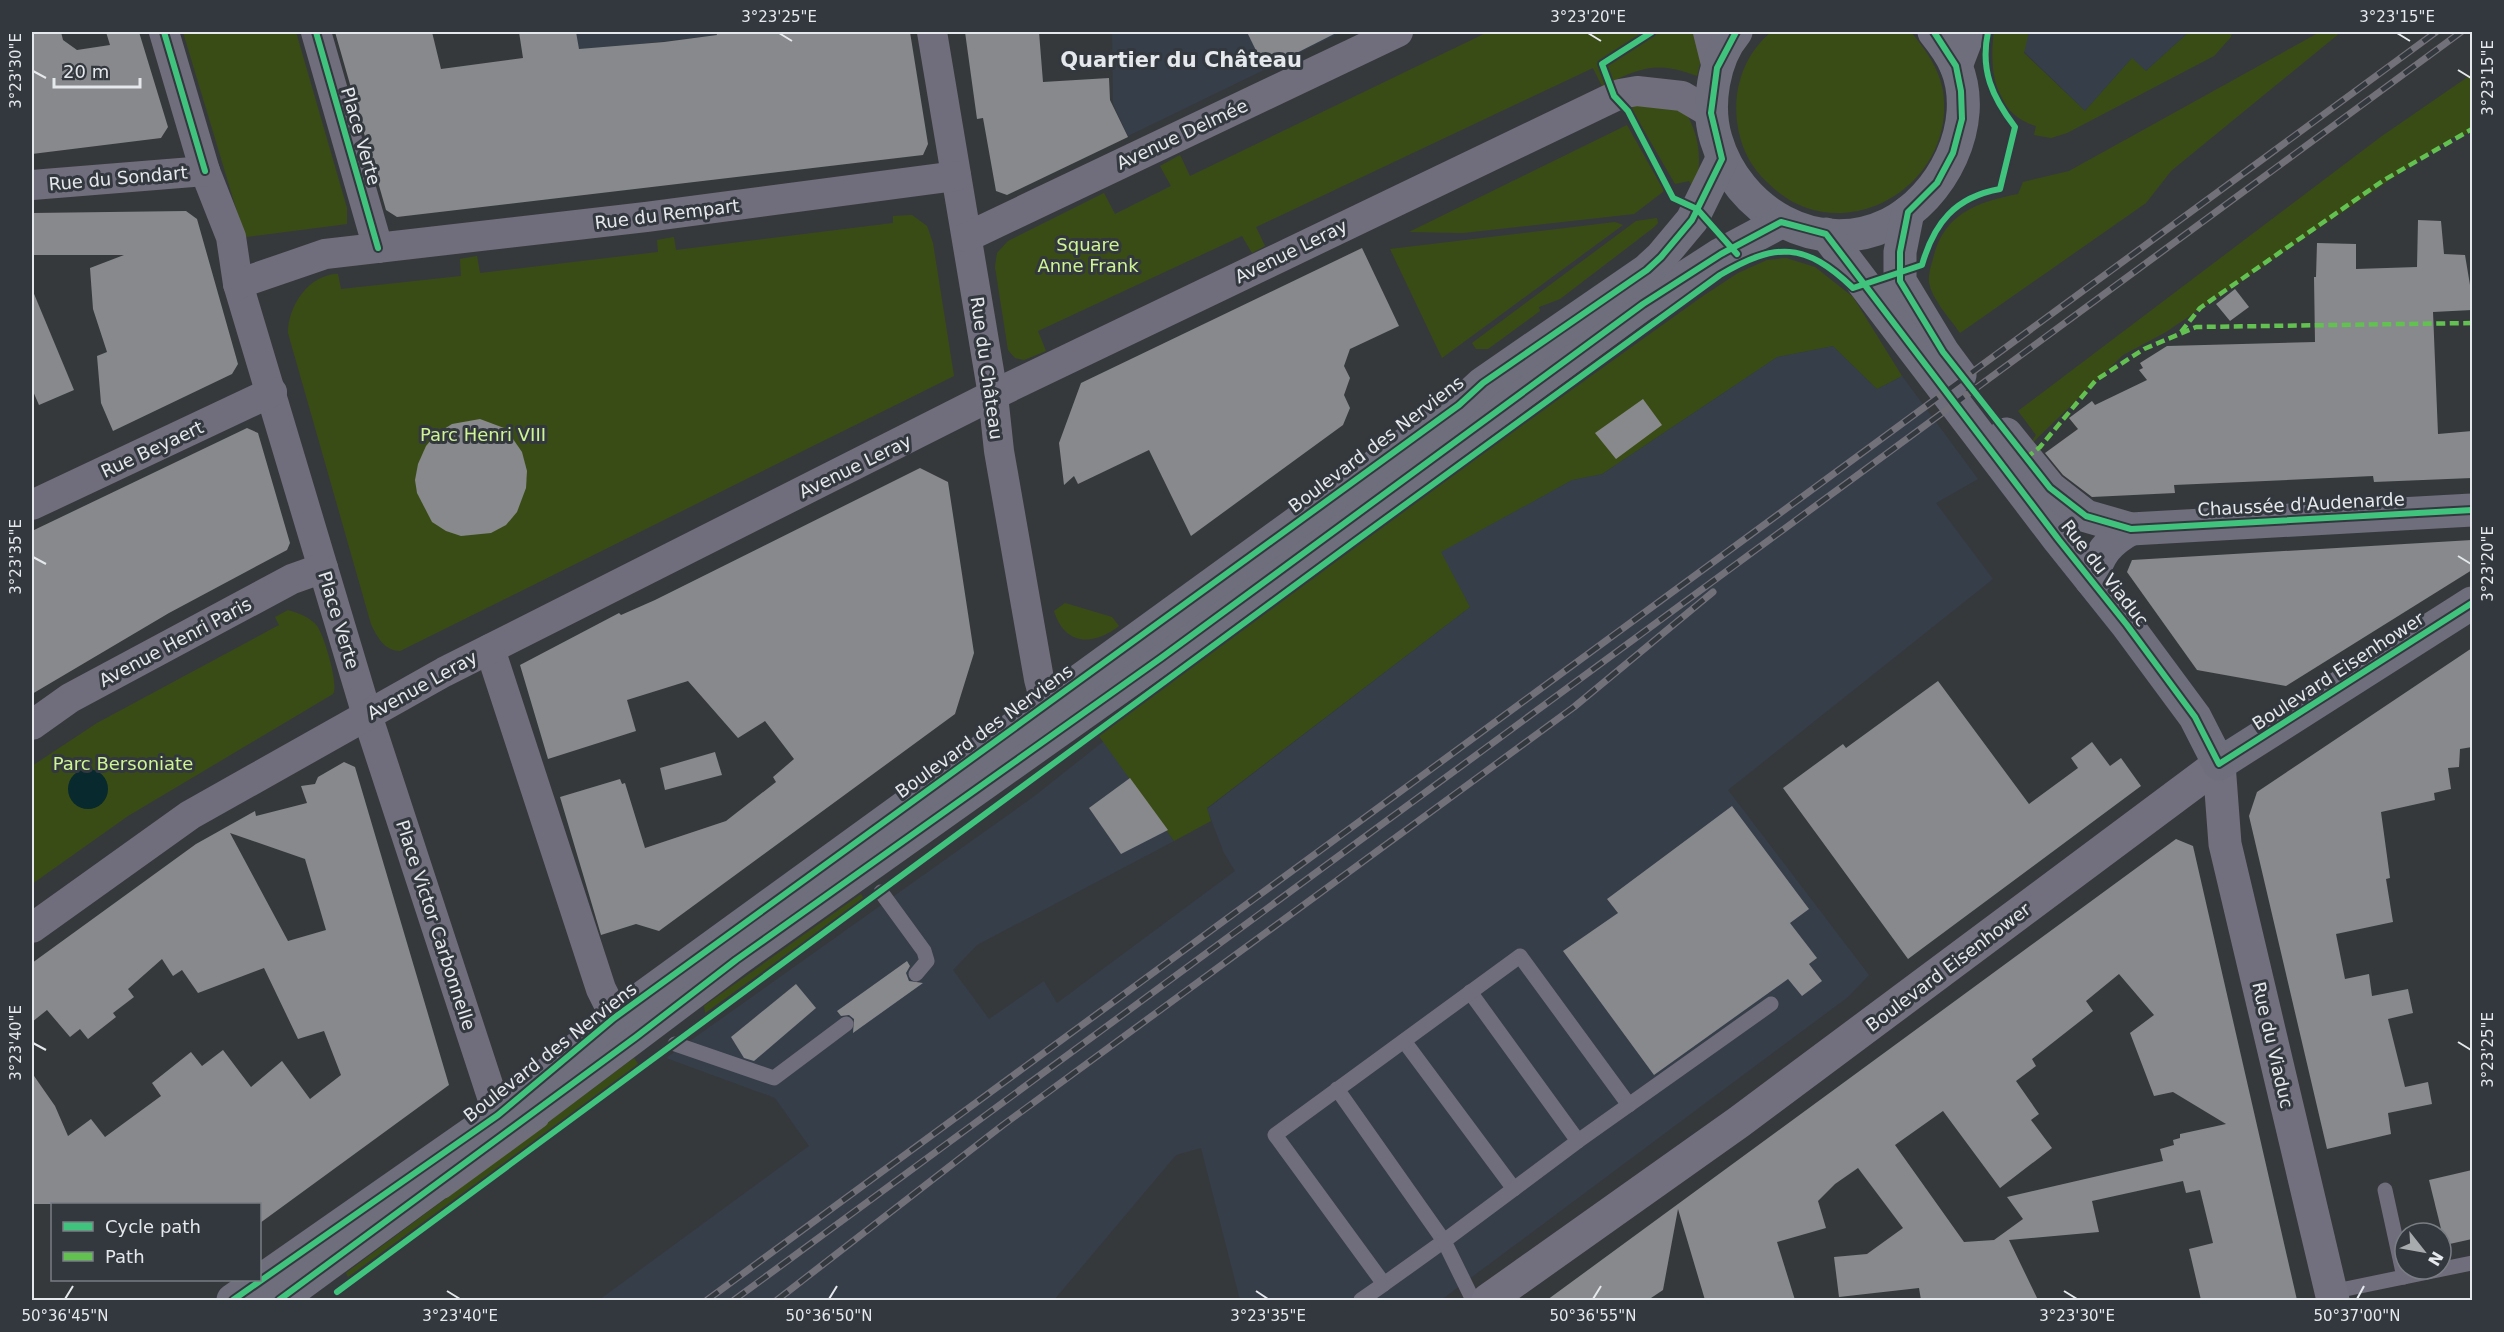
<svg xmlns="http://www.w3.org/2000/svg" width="2504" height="1332" font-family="'DejaVu Sans',sans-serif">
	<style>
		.built { fill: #363e49 }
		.green { fill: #3a4c15 }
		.water { fill: #08292d }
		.building { fill: #87898c; fill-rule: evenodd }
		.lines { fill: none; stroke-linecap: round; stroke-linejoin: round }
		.lane { stroke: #706e7c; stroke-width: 15 }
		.street { stroke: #706e7c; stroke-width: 30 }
		.secondary { stroke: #72707e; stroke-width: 33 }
		.primary { stroke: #6f6e7d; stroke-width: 33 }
		.rail-casing { stroke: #727179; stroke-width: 7 }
		.rail { stroke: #33383f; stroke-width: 4.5; stroke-dasharray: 14; stroke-linecap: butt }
		.quiet { stroke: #63c152; stroke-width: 4.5; stroke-dasharray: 9 4.5; stroke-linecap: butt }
		.cycleway-casing { stroke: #33383f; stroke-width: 10 }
		.cycleway { stroke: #40c37c; stroke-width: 6 }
		.ticks { fill: none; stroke: #e5e8ec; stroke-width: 2 }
		.labels { text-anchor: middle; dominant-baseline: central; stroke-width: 6; stroke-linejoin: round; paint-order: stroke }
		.street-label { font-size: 18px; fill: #e5e8ec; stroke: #33383f }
		.park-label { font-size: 18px; fill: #cff494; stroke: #33383f }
		.quarter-label { font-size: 21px; font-weight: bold; fill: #e5e8ec; stroke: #33383f }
		.neatline { fill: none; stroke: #e5e8ec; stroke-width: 2 }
		.ticks-label { font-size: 15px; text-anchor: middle; fill: #e5e8ec }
	</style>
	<rect width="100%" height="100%" fill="#36393c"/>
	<g class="built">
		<path d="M519 32H716L717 35 523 58Z"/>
		<path d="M1112 32H1342L1128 136 1113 104Z"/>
		<path d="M2004 32H2189L2146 71 2131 59 2085 111Z"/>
		<path d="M1833 346 1877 389 1902 376 1978 479 1936 503 1993 579 1728 790 1869 975 1848 997 1441 1300H1240L1201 1148 1176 1155 1054 1300H599L809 1146 775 1098 666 1058 1032 798 1104 741 1174 841 977 945 953 970 989 1019 1044 981 1057 1003 1235 871 1224 853 1207 809 1470 607 1440 552 1572 480 1602 474 1777 357Z"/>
	</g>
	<g class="green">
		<path d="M183 32H296L347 208V224L246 237 244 235Z"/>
		<path d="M1488 32H1700L1702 55 1697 76C1656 60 1640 68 1602 86L1593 68 1256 227 1265 246 1252 253 1242 236 1038 331 1046 351 1024 360 1015 358 1008 350 995 267 997 253 1008 241 1104 193 1115 214 1171 186 1160 166 1180 155 1190 176Z"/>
		<path d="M1771 32H1911C1925 49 1939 68 1943 91 1957 187 1840 254 1769 184 1750 167 1740 146 1737 121 1733 87 1745 54 1771 32Z"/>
		<path d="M1994 32H2029L2024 53 2085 111 2132 58 2146 71 2189 32H2232L2231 37 2214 56 2067 133 2051 138 2034 135 2036 126C1994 114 1989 69 1994 32Z"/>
		<path d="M2320 32H2341L2171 171 2146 203 1960 333C1950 318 1932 300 1929 282 1928 275 1931 266 1933 259 1943 214 1977 202 2018 194L2023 182 2069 171Z"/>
		<path d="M2472 74V132L2450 139 2166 332 2123 355 2028 447 2036 435 2018 411 2382 136Z"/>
		<path d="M1644 100 1686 113C1701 139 1701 162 1696 191L1689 181 1675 184 1630 106Z"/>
		<path d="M1627 125 1664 191 1634 214 1463 233 1409 232Z"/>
		<path d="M912 215 927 226 933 243 954 376 400 651C385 651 377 637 371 624L288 333C288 306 309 274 338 274L341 289 461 276 460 259 477 256 480 273 658 252 657 240 674 237 676 250 893 223V216Z"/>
		<path d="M1657 218 1658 223 1653 228 1560 299 1539 307 1540 311 1488 349H1476L1472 343 1636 221Z"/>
		<path d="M1615 222 1623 225 1442 358 1390 249Z"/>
		<path d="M1786 258 1815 267 1853 297 1902 376 1877 389 1833 346 1777 357 1602 474 1572 480 1441 552 1470 607 1207 808 1211 821 1174 841 1099 736 1496 444 1703 296 1738 273 1767 260Z"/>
		<path d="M1065 603 1112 617 1119 626C1093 646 1065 646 1054 611Z"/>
		<path d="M288 610C298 613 310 617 317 626 324 635 339 685 333 694L128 816 32 884V766L97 723 279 625 275 617Z"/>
		<path d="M861 894 864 899 705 1013 704 1006Z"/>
		<path d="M634 1058 639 1065 348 1277 346 1273Z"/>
	</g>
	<circle class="water" cx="88" cy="789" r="20"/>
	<g class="building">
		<path d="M32 32H61L63 40 77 50 110 45 106 32H139L168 127 161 138 32 154Z"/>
		<path d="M335 32H432L441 69 523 58 519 32H576L579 49 664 42 717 35 716 32H910L928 144 923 155 397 217 386 210Z"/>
		<path d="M965 32H1039L1043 82 1109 78 1110 100 1128 137 1007 195 996 191 983 118 977 119Z"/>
		<path d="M1247 32H1338L1265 69Z"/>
		<path d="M186 211 197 219 238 364 232 374 113 431 101 403 97 356 107 352 93 309 90 268 124 255H32V213Z"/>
		<path d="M2418 220 2441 221 2444 254 2465 255 2470 285H2472V310L2433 312 2438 434 2472 431V478L2374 482 2373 476 2243 482 2174 485 2175 493 2092 497 2063 475 2045 453 2078 429 2069 418 2092 401 2095 405 2147 380 2139 370 2143 368 2140 363 2167 346 2315 342 2314 277H2316L2317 243 2356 244V269L2417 267Z"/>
		<path d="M1362 248 1399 326 1350 349 1344 366 1350 378 1344 395 1350 408 1343 425 1191 536 1149 450 1078 484 1074 476 1064 485 1059 443 1081 383Z"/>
		<path d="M32 289 74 390 39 405 32 389Z"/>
		<path d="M2235 289 2249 307 2230 321 2216 304Z"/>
		<path d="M1643 399 1662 425 1616 459 1595 433Z"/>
		<path d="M480 419 504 428 513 439 522 452 527 471 526 488 517 512 506 525 491 533 461 536 446 531 432 522 417 493 415 480 418 464 426 446 436 434 452 424Z"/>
		<path d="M247 428 258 433 290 543 287 550 169 613 32 694V531Z"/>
		<path d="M920 468 948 482 974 653 955 714 659 931 636 924 601 935 560 797 620 779 622 784 625 783 645 848 726 821 776 782 773 777 794 759 765 721 738 738 688 681 627 700 636 731 548 759 520 665 619 613 621 615 655 600Z"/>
		<path d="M2472 540V570L2286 686 2197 670 2127 572 2132 560Z"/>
		<path d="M2472 648V747L2460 749 2459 767 2448 768 2451 789 2434 793 2435 800 2381 812 2390 878 2386 879 2393 922 2336 934 2345 979 2369 974 2372 996 2408 989 2413 1013 2388 1019 2405 1087 2428 1082 2432 1104 2388 1113 2391 1134 2327 1149 2249 816 2257 792Z"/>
		<path d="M1938 681 2029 804 2078 768 2071 758 2092 742 2110 766 2121 758 2141 786 1908 959 1783 788 1843 744 1846 748Z"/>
		<path d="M715 752 722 775 665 790 660 768Z"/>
		<path d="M344 762 355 767 449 1085 260 1223V1204H32V1073L55 1106 68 1136 91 1119 105 1137 161 1096 152 1083 191 1052 202 1066 223 1050 251 1087 282 1061 310 1099 341 1075 324 1031 298 1039 264 968 198 993 182 970 173 976 162 959 128 989 134 997 113 1013 116 1017 88 1039 80 1029 70 1037 47 1010 32 1022V963L196 844 255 811 256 816 307 803 301 786 315 784 318 777ZM230 833 305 859 326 930 288 941Z"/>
		<path d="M1130 778 1168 830 1121 854 1089 808Z"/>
		<path d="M1732 806 1809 909 1790 923 1817 958 1809 964 1822 981 1802 996 1788 979 1654 1075 1563 951 1618 913 1607 899Z"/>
		<path d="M2176 839 2193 846 2297 1300H2201L2189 1249 2213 1243 2200 1190 2186 1193 2183 1181 2092 1201 2099 1232 2009 1240 2038 1300H1921L1919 1288 1839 1297 1834 1257 1867 1254 1903 1228 1858 1168 1835 1184 1818 1201 1826 1228 1777 1242 1795 1300H1705L1678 1209 1663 1290 1648 1300H1547ZM2119 974 2154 1015 2130 1033 2154 1096 2173 1092 2226 1124 2180 1134V1138L2173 1140 2174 1145 2160 1149 2163 1161 2007 1197 2023 1219 1994 1240 1964 1242 1895 1145 1943 1111 2000 1188 2052 1148 2031 1120 2039 1114 2016 1081 2036 1066 2032 1059 2093 1011 2086 1001Z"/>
		<path d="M907 961 910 966 906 973 909 981 923 983 853 1033 854 1019 849 1015 841 1016 837 1011Z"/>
		<path d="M796 984 816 1008 754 1061 744 1058 731 1037Z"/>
		<path d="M2472 1170V1239L2445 1245 2429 1180Z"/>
	</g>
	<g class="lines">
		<g class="lane">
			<path d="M881 892 924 951 927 961 916 974"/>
			<path d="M1470 992 1578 1141"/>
			<path d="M1404 1041 1514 1189"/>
			<path d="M675 1044 774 1078 846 1024"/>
			<path d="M1337 1089 1444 1241 1384 1284 1275 1135 1520 956 1629 1105"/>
			<path d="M2385 1190 2404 1277"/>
			<path d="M444 1191 541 1120"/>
			<path d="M2331 1292 2472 1263"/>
			<path d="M1361 1300 1384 1284"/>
			<path d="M1473 1300 1444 1241 1578 1141 1771 1004"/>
		</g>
		<g class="street">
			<path d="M164 32 205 171 231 237 238 284 367 715 498 1115 501 1137"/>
			<path d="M316 32 378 248"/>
			<path d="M932 32 993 395 999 451 1039 679 1046 705 1058 723"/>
			<path d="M1708 32 1717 68"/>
			<path d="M32 185 205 171"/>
			<path d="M967 237 1398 32"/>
			<path d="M238 284 325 254 646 217 956 176"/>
			<path d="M32 505 272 392"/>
			<path d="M490 649 601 989 626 1039"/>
			<path d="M32 725 70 698 292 579 323 568"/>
			<path d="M32 928 190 815 444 672 993 395 1620 94 1637 91 1682 96 1711 113"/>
		</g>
		<g class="secondary">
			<path d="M2219 764 2225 844 2333 1300"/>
			<path d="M1488 1300 1739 1122 2219 764"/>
		</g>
		<g class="primary">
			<path d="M1736 32C1713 59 1706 106 1716 139 1737 211 1817 259 1889 224 1942 198 1980 124 1956 66 1951 54 1942 42 1934 32"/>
			<path d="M1956 66 1969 32"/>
			<path d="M1908 212 1900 252V281L1943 352 1960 375"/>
			<path d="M1826 234 2059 540 2127 625 2195 717 2219 764 2472 603"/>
			<path d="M2006 434 2050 488 2086 516 2131 529 2472 510"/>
			<path d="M2091 580C2099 554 2107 542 2131 529"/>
			<path d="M529 1116 736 960 1161 658 1643 304 1721 254 1781 222"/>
			<path d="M233 1300 498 1115 614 1018 1459 405 1483 383 1647 270 1661 257 1692 220 1722 159"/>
			<path d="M279 1300 444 1179"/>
		</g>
		<defs>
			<g id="rail">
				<path d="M707 1300 2436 32"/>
				<path d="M734 1300 2461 32"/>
				<path d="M777 1300 1003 1125 1574 707 1713 592"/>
			</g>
		</defs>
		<use href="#rail" class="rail-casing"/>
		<use href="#rail" class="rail"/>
		<g class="quiet">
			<path d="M2181 332 2200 308 2384 180 2472 129"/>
			<path d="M2026 458 2040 447 2096 380 2144 349 2196 327 2472 323"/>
		</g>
		<defs>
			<g id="cycleway">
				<path d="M164 32 205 171"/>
				<path d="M316 32 378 248"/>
				<path d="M1652 32 1602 64 1614 96 1628 111 1673 198 1697 209 1737 254"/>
				<path d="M1934 32 1956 66 1961 91 1962 119 1953 153 1937 183 1908 212 1900 252V281L1943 352 2050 488 2086 516 2131 529 2472 510"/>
				<path d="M337 1292 1354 542 1720 275C1776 242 1805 242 1853 288L1922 265C1934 223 1955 197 2000 189L2015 127C1992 97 1980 70 1988 32"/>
				<path d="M233 1300 498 1115 614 1018 1459 405 1483 383 1647 270 1661 257 1692 220 1722 159 1711 113 1717 68 1736 32"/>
				<path d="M279 1300 636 1037 736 960 1161 658 1643 304 1721 254 1781 222 1826 234 2059 540 2127 625 2195 717 2219 764 2472 603"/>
			</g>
		</defs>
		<use href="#cycleway" class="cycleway-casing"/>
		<use href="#cycleway" class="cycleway"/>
	</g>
	<path class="ticks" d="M779 33 792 41M1588 33 1601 41M2397 33 2410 41M2458 70 2471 78M33 71 46 78M2458 556 2471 564M33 557 46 564M2458 1042 2471 1050M33 1043 46 1050M447 1291 460 1299M1256 1291 1268 1299M2064 1291 2077 1299M65 1299 73 1286M829 1299 837 1286M1593 1299 1601 1286M2357 1299 2364 1286"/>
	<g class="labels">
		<g class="street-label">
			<text transform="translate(1182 134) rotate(-25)">Avenue Delmée</text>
			<text transform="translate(361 136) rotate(74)">Place Verte</text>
			<text transform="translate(118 178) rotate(-5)">Rue du Sondart</text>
			<text transform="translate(667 214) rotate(-7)">Rue du Rempart</text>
			<text transform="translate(1291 251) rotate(-26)">Avenue Leray</text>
			<text transform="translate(987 368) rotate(82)">Rue du Château</text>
			<text transform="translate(1376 444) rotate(-37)">Boulevard des Nerviens</text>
			<text transform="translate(152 449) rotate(-25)">Rue Beyaert</text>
			<text transform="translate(855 466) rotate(-26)">Avenue Leray</text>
			<text transform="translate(2301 504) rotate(-3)">Chaussée d'Audenarde</text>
			<text transform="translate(2105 573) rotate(52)">Rue du Viaduc</text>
			<text transform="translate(339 620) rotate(73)">Place Verte</text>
			<text transform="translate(175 642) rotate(-28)">Avenue Henri Paris</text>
			<text transform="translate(2338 671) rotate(-33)">Boulevard Eisenhower</text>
			<text transform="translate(422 685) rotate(-29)">Avenue Leray</text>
			<text transform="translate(984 731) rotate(-36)">Boulevard des Nerviens</text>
			<text transform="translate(436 925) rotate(72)">Place Victor Carbonnelle</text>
			<text transform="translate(1948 967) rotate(-37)">Boulevard Eisenhower</text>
			<text transform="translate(2273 1045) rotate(77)">Rue du Viaduc</text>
			<text transform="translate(550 1052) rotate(-38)">Boulevard des Nerviens</text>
		</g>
		<g class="park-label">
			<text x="1088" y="244">Square<tspan x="1088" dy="21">Anne Frank</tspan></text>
			<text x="483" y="434">Parc Henri VIII</text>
			<text x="123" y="763">Parc Bersoniate</text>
		</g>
		<g class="quarter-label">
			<text x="1181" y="60">Quartier du Château</text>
		</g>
	</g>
	<rect width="2504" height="1332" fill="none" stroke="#33383f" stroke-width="66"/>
	<rect x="51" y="1203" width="210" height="78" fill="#33383f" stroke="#7a7e84" stroke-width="1.5"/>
	<rect x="63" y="1222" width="30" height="9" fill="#40c37c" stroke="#7a7e84" stroke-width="1.5"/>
	<text x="105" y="1233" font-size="18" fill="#e5e8ec">Cycle path</text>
	<rect x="63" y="1252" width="30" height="9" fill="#63c152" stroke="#7a7e84" stroke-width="1.5"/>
	<text x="105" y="1263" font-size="18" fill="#e5e8ec">Path</text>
	<g transform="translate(2423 1251) rotate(121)"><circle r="28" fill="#33383f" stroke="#7a7e84" stroke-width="1.5"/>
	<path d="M0-4.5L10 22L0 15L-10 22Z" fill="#a8abae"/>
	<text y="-9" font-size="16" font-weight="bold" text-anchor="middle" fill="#e5e8ec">N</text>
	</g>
	<path d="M54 78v9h86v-9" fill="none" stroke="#e5e8ec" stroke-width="3"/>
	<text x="63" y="78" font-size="18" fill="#e5e8ec" stroke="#33383f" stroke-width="4.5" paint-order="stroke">20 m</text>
	<rect x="33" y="33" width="2438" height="1266" class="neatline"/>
	<g class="ticks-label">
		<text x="779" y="22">3°23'25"E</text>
		<text x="1588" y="22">3°23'20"E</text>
		<text x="2397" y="22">3°23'15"E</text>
		<text transform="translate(16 71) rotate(-90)" y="5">3°23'30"E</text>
		<text transform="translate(2488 78) rotate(-90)" y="5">3°23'15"E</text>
		<text transform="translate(16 557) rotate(-90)" y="5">3°23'35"E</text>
		<text transform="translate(2488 564) rotate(-90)" y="5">3°23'20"E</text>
		<text transform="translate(16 1043) rotate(-90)" y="5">3°23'40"E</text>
		<text transform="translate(2488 1050) rotate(-90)" y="5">3°23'25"E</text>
		<text x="65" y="1321">50°36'45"N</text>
		<text x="460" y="1321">3°23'40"E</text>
		<text x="829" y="1321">50°36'50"N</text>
		<text x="1268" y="1321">3°23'35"E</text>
		<text x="1593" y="1321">50°36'55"N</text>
		<text x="2077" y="1321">3°23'30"E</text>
		<text x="2357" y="1321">50°37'00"N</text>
	</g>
</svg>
